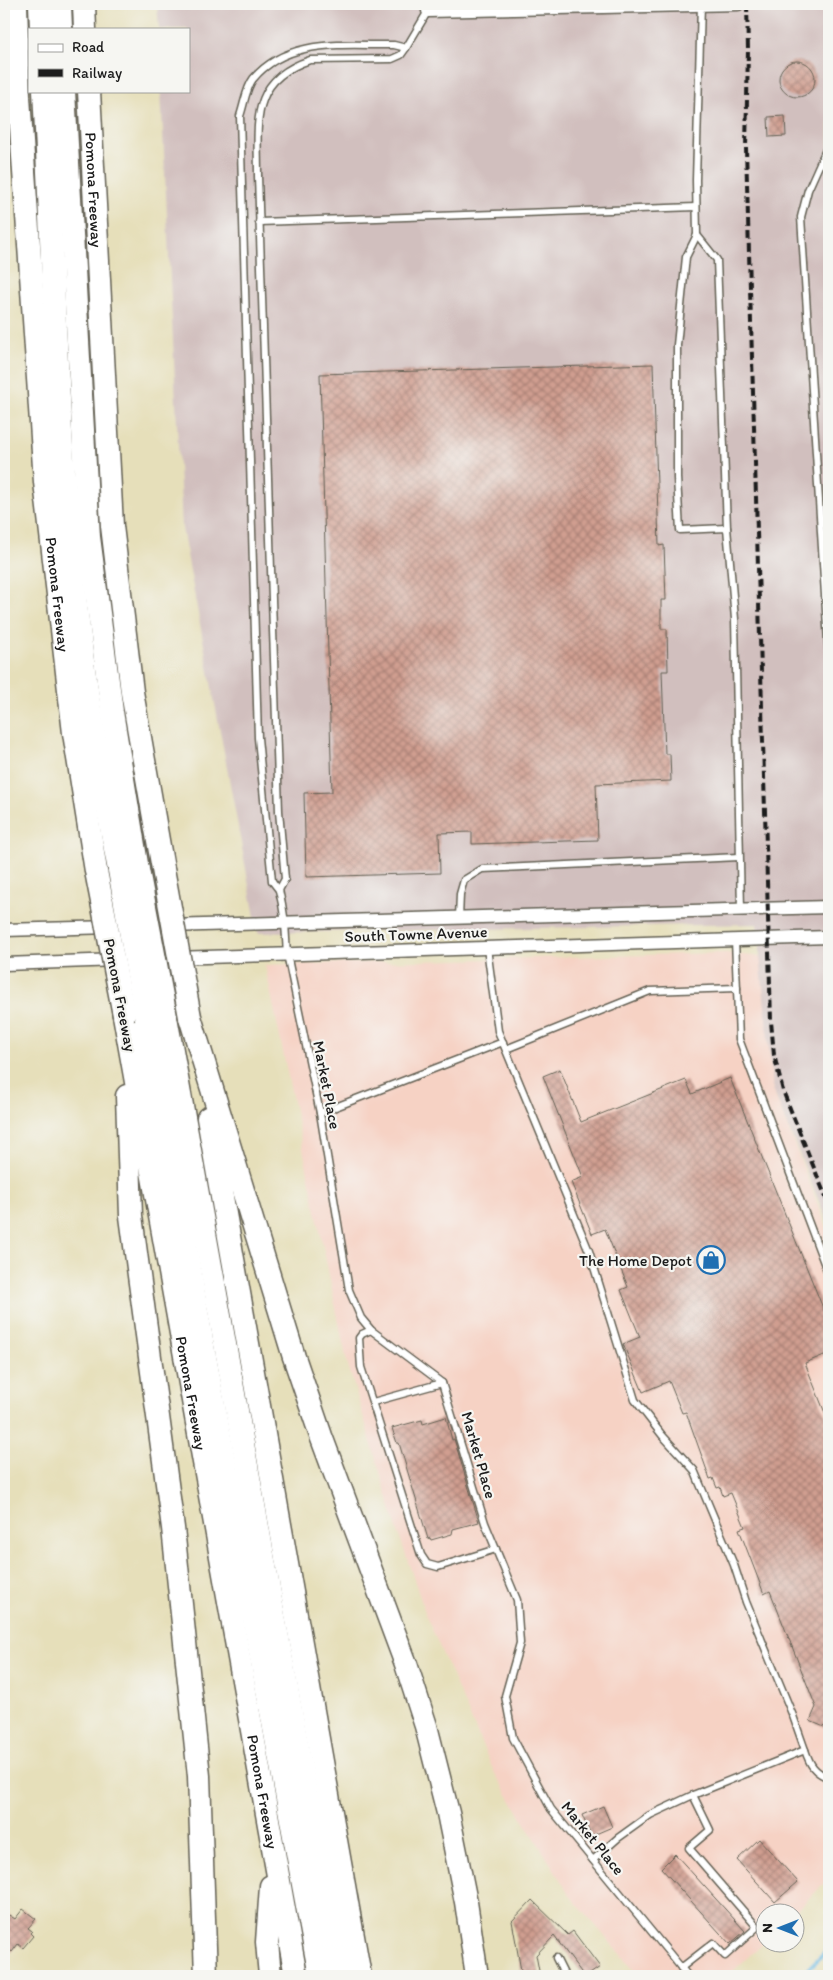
<svg xmlns="http://www.w3.org/2000/svg" width="833" height="1980" font-family="Itim,sans-serif">
	<style>
		.built { fill: #f6d2c4 }
		.industrial { fill: #d1bfbe }
		.lines { fill: none; stroke-linecap: round; stroke-linejoin: round }
		.stream { stroke: #64b6df; stroke-width: 4.5 }
		.building { fill: url(#building-cross-hatch) }
		.service-casing { stroke: #636053; stroke-width: 9 }
		.minor-casing { stroke: #636053; stroke-width: 15 }
		.motorway-casing { stroke: #636053; stroke-width: 25 }
		.service { stroke: #fff; stroke-width: 6 }
		.minor { stroke: #fff; stroke-width: 12 }
		.motorway { stroke: #fff; stroke-width: 22 }
		.rail { stroke: #1c1c1c; stroke-width: 4; stroke-dasharray: 8 4; stroke-linecap: butt }
		.motorway-bridge-casing { stroke: #636053; stroke-width: 25; stroke-linecap: butt }
		.motorway-bridge { stroke: #fff; stroke-width: 22 }
		.labels { text-anchor: middle; dominant-baseline: central; stroke-width: 4.5; stroke-linejoin: round; paint-order: stroke }
		.street-label { font-size: 16px; fill: #1c1c1c; stroke: #f6f6f2 }
		.poi-label { font-size: 16px; fill: #1c1c1c; stroke: #f6f6f2; text-anchor: end }
	</style>
	<defs>
		<pattern id="building-cross-hatch" width="8" height="8" patternUnits="userSpaceOnUse" patternTransform="scale(1.25)"><rect width="8" height="8" fill="#d09e90"/><path d="M0 0l8 8M0 8l8-8" fill="none" stroke="#a88075"/></pattern>
	</defs>
	<rect width="100%" height="100%" fill="#f6f6f2"/>
	<filter id="ink" filterUnits="userSpaceOnUse"><feTurbulence type="fractalNoise" baseFrequency=".02" numOctaves="2"/><feDisplacementMap in="SourceGraphic" scale="10" xChannelSelector="R" yChannelSelector="G"/><feConvolveMatrix kernelMatrix="1 2 1 2 8 2 1 2 1" color-interpolation-filters="sRGB"/></filter>
	<filter id="wash" filterUnits="userSpaceOnUse"><feTurbulence type="fractalNoise" baseFrequency=".0096" numOctaves="4" result="noise"/><feDisplacementMap in="SourceGraphic" scale="20" xChannelSelector="R" yChannelSelector="G"/><feGaussianBlur stdDeviation="1.12" result="paint"/><feColorMatrix in="noise" values="0 0 0 0 0 0 0 0 0 0 0 0 0 0 0 0 0 1.4 0 .05"/><feComposite in="paint" operator="in"/></filter>
	<g filter="url(#wash)">
		<rect width="100%" height="100%" fill="#e6dfba"/>
		<path class="built" d="M726 953 761 957 773 1090 829 1233V1879L795 1912H766L765 1941 728 1976H639L571 1897 494 1772 427 1618 397 1529 347 1362 265 965Z"/>
		<path class="industrial" d="M157 4H829V1226L773 1090 757 924 258 933 182 528 161 91H189V29H159Z"/>
		<g class="lines">
			<path class="stream" d="M801 1976 829 1948"/>
		</g>
		<g id="blocks">
			<g class="building">
				<circle cx="797" cy="79" r="18"/>
				<path d="M785 116 786 136 769 137 768 117Z"/>
				<path d="M653 364 659 546 664 545 666 600H661V629H667L668 671H662L665 754H670L671 781 596 784 598 840 472 844V832L439 833 440 873 306 877 304 793 332 792 320 374Z"/>
				<path d="M560 1069 581 1122 686 1080 692 1094 730 1078 829 1323V1353L805 1363 829 1423V1729L810 1721 816 1707 770 1591 764 1594 739 1529 745 1527 731 1493 723 1496 720 1487 717 1488 713 1478 710 1479 686 1412 682 1413 669 1381 643 1392 623 1344 640 1337 621 1290 628 1287 605 1229 592 1234 571 1182 583 1177 543 1076Z"/>
				<path d="M446 1417 452 1440 454 1439 479 1522 453 1529 452 1534 431 1540 430 1538 428 1539 399 1443H397L392 1428 422 1420 423 1424Z"/>
				<path d="M603 1806 612 1827 591 1836 582 1815Z"/>
				<path d="M759 1839 798 1882 775 1902 737 1860Z"/>
				<path d="M675 1854 745 1931 730 1944 661 1868Z"/>
				<path d="M532 1900 568 1935 573 1931 600 1967 587 1976H584L554 1936 536 1955 540 1976H522L512 1921Z"/>
				<path d="M23 1909 36 1919 28 1928 32 1931 30 1933 33 1936 23 1948 18 1944 12 1952 4 1945V1923L9 1915 15 1919Z"/>
			</g>
		</g>
	</g>
	<g filter="url(#ink)">
		<use href="#blocks" fill-opacity="0" stroke="#636053" stroke-width="1"/>
		<g class="lines">
			<defs>
				<g id="service">
					<path d="M701 4 696 180 697 235 686 257 677 345V478L680 530 727 528 735 619 741 910"/>
					<path d="M406 48 394 45C345 46 288 37 253 79 246 88 244 105 240 116L258 738 272 881 279 890 282 904 285 923 287 954 320 1113 349 1290 361 1318 371 1330 442 1383 485 1523 517 1600 520 1643 505 1696 513 1738 551 1809 688 1976"/>
					<path d="M829 143 808 190 801 217 829 658"/>
					<path d="M259 222 696 207"/>
					<path d="M697 235 717 260 727 528"/>
					<path d="M279 890 285 879 279 811 258 176C258 123 249 80 310 60L392 59 401 55 406 48 428 11"/>
					<path d="M459 918 460 894 464 880 482 869 739 857"/>
					<path d="M735 940 739 1039 829 1276"/>
					<path d="M487 948 498 1031 589 1251 635 1400 662 1435 694 1470 734 1565 746 1602 793 1716 805 1750 693 1795 650 1815 618 1838 593 1860"/>
					<path d="M506 1049 650 991 737 988"/>
					<path d="M320 1113 503 1042"/>
					<path d="M371 1330 362 1334 359 1338 361 1367 421 1555 427 1564 438 1567 496 1549"/>
					<path d="M373 1402 442 1383"/>
					<path d="M805 1750C810 1765 814 1772 829 1778"/>
					<path d="M556 1958 565 1976"/>
					<path d="M681 1968 713 1943 725 1956 757 1927 689 1848 710 1830 693 1795"/>
				</g>
				<g id="minor">
					<path d="M428 4V11L738 4"/>
					<path d="M170 926 829 907"/>
					<path d="M4 930 112 927"/>
					<path d="M174 958 829 937"/>
					<path d="M4 964 119 960"/>
				</g>
				<g id="motorway">
					<path id="s1" d="M16 4 19 97 45 482 74 733 96 871"/>
					<path d="M40 4 41 29"/>
					<path d="M60 4 61 29"/>
					<path d="M84 4 85 29"/>
					<path d="M44 91C54 276 57 461 81 645 90 720 105 795 119 870"/>
					<path d="M64 91 89 537 112 712 138 870"/>
					<path id="s2" d="M89 91 112 526 132 692 163 869"/>
					<path id="s3" d="M124 1015 296 1976"/>
					<path d="M166 1017 339 1976"/>
					<path d="M190 1017 294 1357 321 1436 406 1664 426 1726 448 1813 466 1902 477 1976"/>
					<path d="M146 1018 204 1351 320 1976"/>
					<path d="M127 1096 131 1216 173 1528 199 1776 206 1976"/>
					<path d="M208 1118 360 1976"/>
					<path d="M270 1976 267 1942 271 1886"/>
				</g>
			</defs>
			<use href="#service" class="service-casing"/>
			<use href="#minor" class="minor-casing"/>
			<use href="#motorway" class="motorway-casing"/>
			<use href="#service" class="service"/>
			<use href="#minor" class="minor"/>
			<use href="#motorway" class="motorway"/>
			<path class="rail" d="M747 4 748 50 746 148 771 1021 774 1055 783 1091 829 1205"/>
			<defs>
				<g id="motorway-bridge">
					<path d="M163 869 190 1017"/>
					<path d="M119 870 146 1018"/>
					<path d="M138 870 166 1017"/>
					<path d="M96 871 124 1015"/>
				</g>
			</defs>
			<use href="#motorway-bridge" class="motorway-bridge-casing"/>
			<use href="#motorway-bridge" class="motorway-bridge"/>
		</g>
	</g>
	<defs>
		<symbol id="shop-ring" viewBox="-11 -11 22 22"><circle r="9.5" fill="#f6f6f2" stroke="#1f6fb2" stroke-width="1.5"/><path d="M-5-2.5h2.3a2.7 3.5 0 0 1 5.4 0H5L5.5 6h-11ZM-1.5-2.5h3a1.5 2.3 0 0 0-3 0Z" fill="#1f6fb2"/></symbol>
	</defs>
	<g fill-rule="evenodd">
		<use href="#shop-ring" x="695" y="1244" width="32" height="32"/>
	</g>
	<g class="labels">
		<g class="street-label">
			<text stroke="none"><textPath href="#s2" startOffset="99">Pomona Freeway</textPath></text>
			<text stroke="none"><textPath href="#s1" startOffset="592">Pomona Freeway</textPath></text>
			<text transform="translate(416 934) rotate(-2)">South Towne Avenue</text>
			<text transform="translate(120 995) rotate(79)">Pomona Freeway</text>
			<text transform="translate(327 1085) rotate(79)">Market Place</text>
			<text stroke="none"><textPath href="#s3" startOffset="384">Pomona Freeway</textPath></text>
			<text transform="translate(479 1455) rotate(74)">Market Place</text>
			<text stroke="none"><textPath href="#s3" startOffset="789">Pomona Freeway</textPath></text>
			<text transform="translate(593 1838) rotate(51)">Market Place</text>
		</g>
		<g class="poi-label">
			<text x="692" y="1260">The Home Depot</text>
		</g>
	</g>
	<rect width="833" height="1980" fill="none" stroke="#f6f6f2" stroke-width="20"/>
	<rect x="28" y="28" width="162" height="65" fill="#f6f6f2" stroke="#9f9f9c"/>
	<rect x="38" y="44" width="25" height="8" fill="#ffffff" stroke="#9f9f9c"/>
	<text x="72" y="52" font-size="15" fill="#1c1c1c">Road</text>
	<rect x="38" y="69" width="25" height="8" fill="#1c1c1c" stroke="#9f9f9c"/>
	<text x="72" y="78" font-size="15" fill="#1c1c1c">Railway</text>
	<g transform="translate(780 1928) rotate(270)"><circle r="24" fill="#f6f6f2" stroke="#9f9f9c"/>
	<path d="M0-4L9 19L0 12L-9 19Z" fill="#1f6fb2"/>
	<text y="-8" font-size="14" font-weight="bold" text-anchor="middle" fill="#1c1c1c">N</text>
	</g>
</svg>
